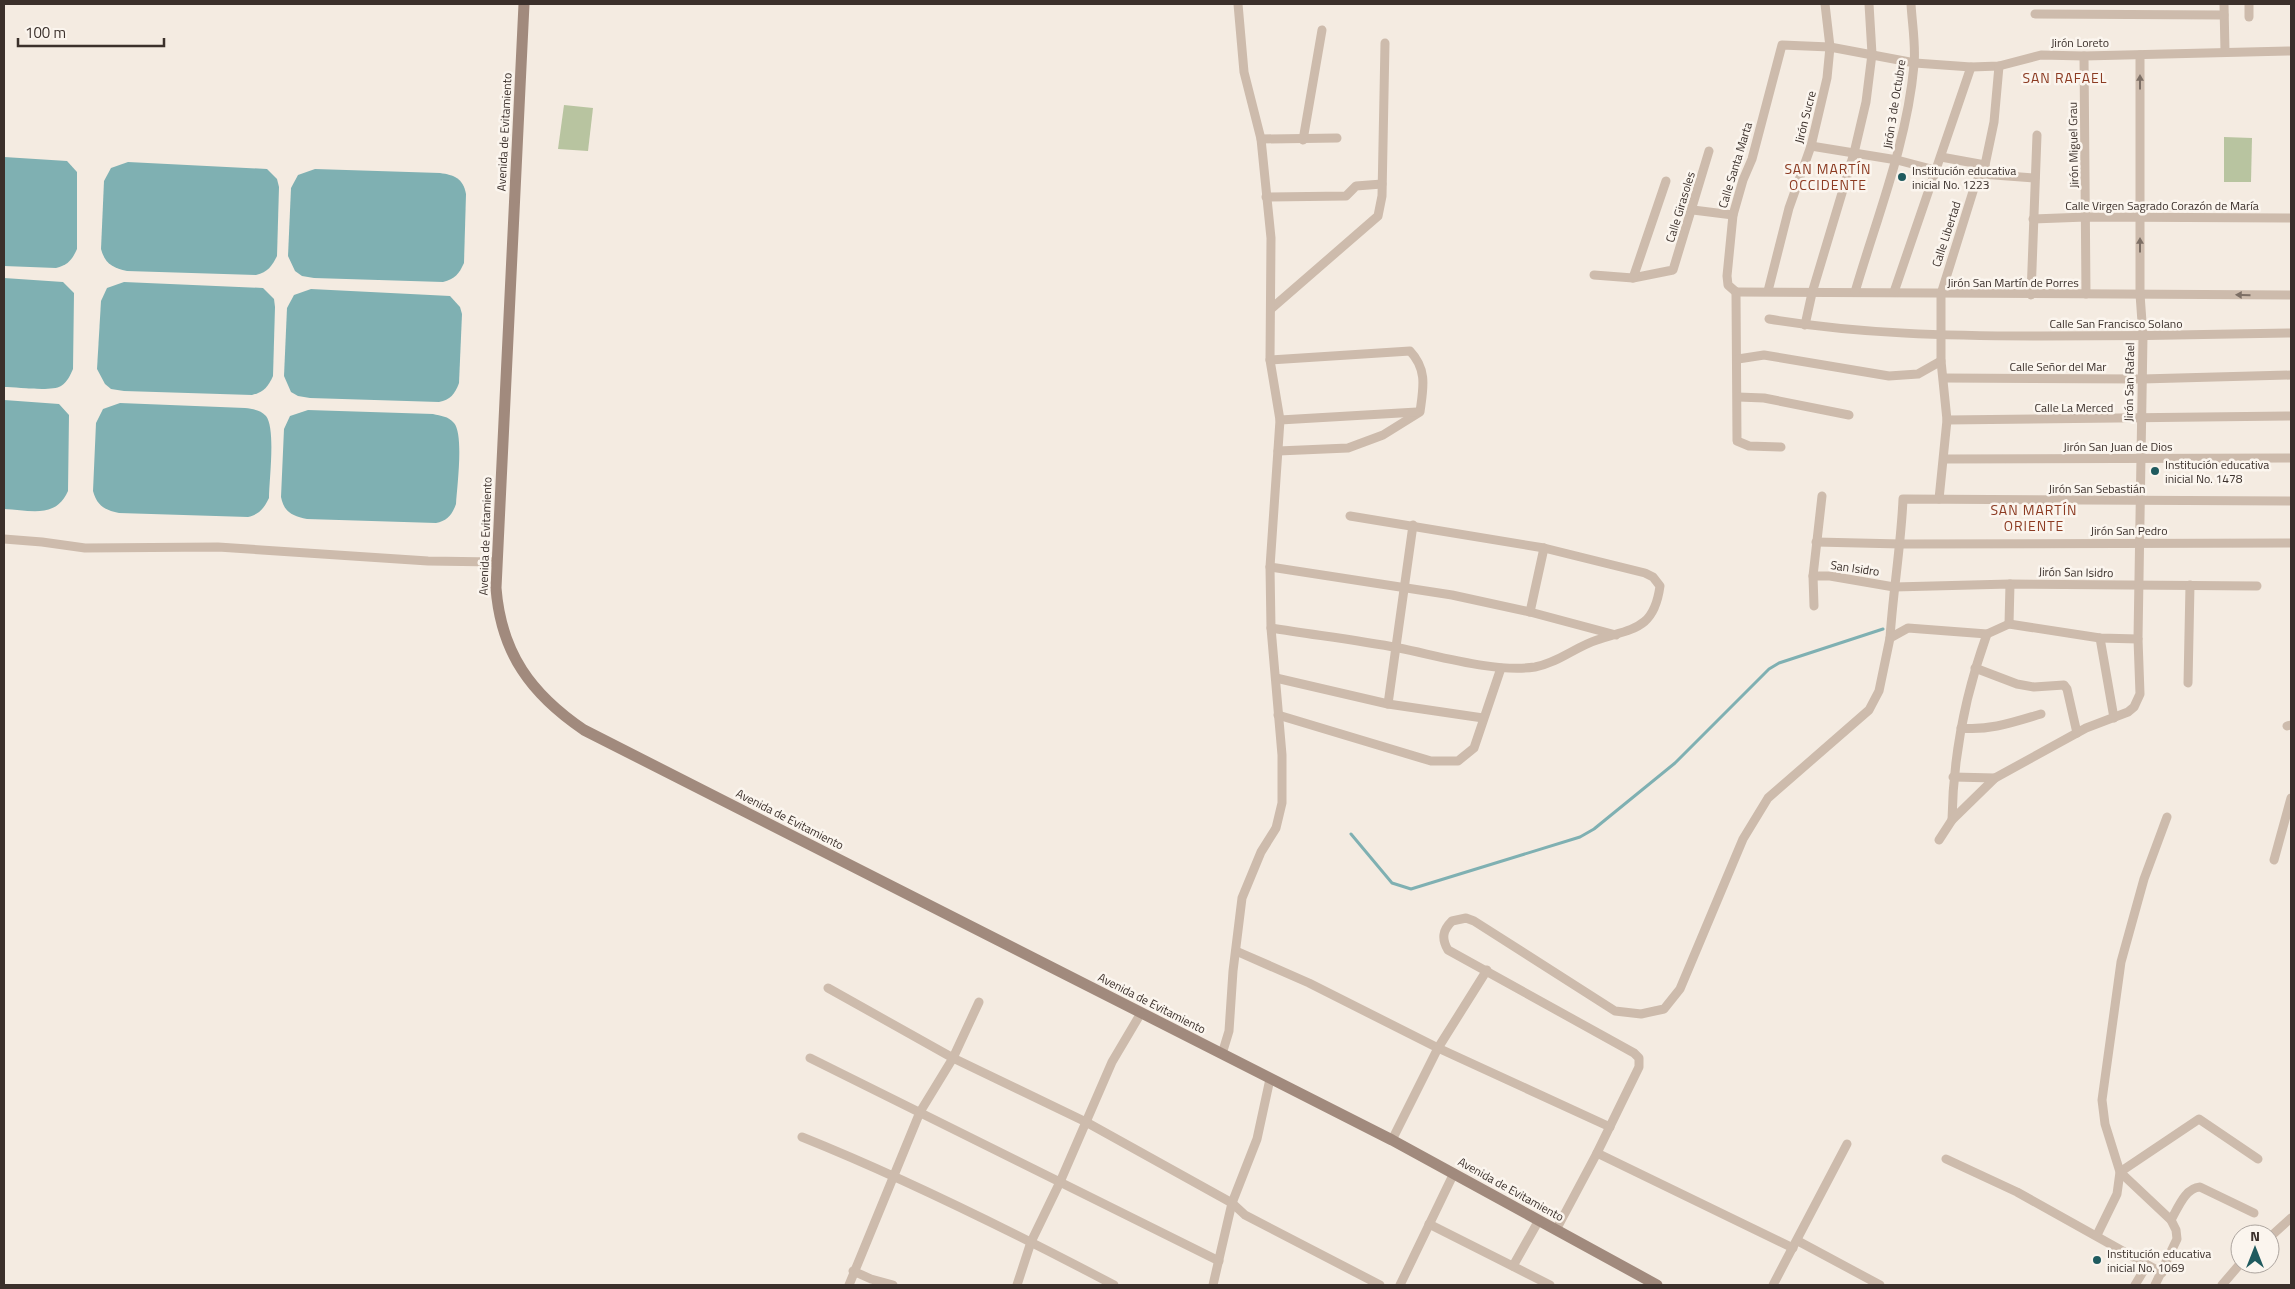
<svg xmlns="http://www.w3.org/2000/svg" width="2295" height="1289" font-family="'Titillium Web',sans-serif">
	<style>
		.green { fill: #b8c4a0 }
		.water { fill: #7fb0b2 }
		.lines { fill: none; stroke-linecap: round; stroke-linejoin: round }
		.stream { stroke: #7fb0b2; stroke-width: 3 }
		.street { stroke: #cdbbac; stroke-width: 9 }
		.secondary { stroke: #a18a7d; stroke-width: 11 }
		.oneway { fill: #7d6f65 }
		.poi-dot { fill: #1f5a5e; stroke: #fbf5ee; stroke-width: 2 }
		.labels { text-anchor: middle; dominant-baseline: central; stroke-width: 5; stroke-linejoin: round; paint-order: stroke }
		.street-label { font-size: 12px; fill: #3b302b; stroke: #fbf5ee }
		.poi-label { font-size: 12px; fill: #3b302b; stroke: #fbf5ee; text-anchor: start }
		.neighbourhood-label { font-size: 14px; letter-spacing: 1px; fill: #8c3b22; stroke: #fbf5ee }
	</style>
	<rect width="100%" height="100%" fill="#f4ebe1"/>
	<g class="green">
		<path d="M564 105 593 108 588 151 558 149Z"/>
		<path d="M2224 137 2252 138 2251 182H2224Z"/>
	</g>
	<g class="water">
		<path d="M4 157 67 161 77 172V249C72 260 68 265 56 268L4 266Z"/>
		<path d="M128 162 267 169 277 179 279 187 277 256C272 266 268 272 256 275L127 271C113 268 105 264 101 249L104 181 111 168Z"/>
		<path d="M315 169 440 173C454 175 463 178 466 194L464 263C459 274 455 279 443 282L314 278 302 276 295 271 288 256 291 188 298 175Z"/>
		<path d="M4 278 63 282 74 293 73 369C70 376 67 382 61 386 51 392 17 387 4 387Z"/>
		<path d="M124 282 263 288 274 299 275 307 273 376C268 387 264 392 252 395L124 391 111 389 105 384 97 369 101 301 107 288Z"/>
		<path d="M311 289 450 296 460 307 462 314 459 383C455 394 450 400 439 402L310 398 298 396 291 392 284 376 287 308 294 295Z"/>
		<path d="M4 400 59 404 69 415 68 491C56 519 30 510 4 509Z"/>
		<path d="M120 403 245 408C253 409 261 410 266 416 276 429 269 480 269 498 264 508 260 514 248 517L119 513C105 510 97 506 93 491L96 423 103 409Z"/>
		<path d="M308 410 433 414C441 416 448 416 454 423 464 435 457 487 456 504 452 515 447 521 436 523L307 519C292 516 284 512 281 497L284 429 290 416Z"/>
	</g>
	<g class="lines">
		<path class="stream" d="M1351 834 1392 883 1411 889 1580 837 1594 829 1675 763 1769 669 1779 663 1883 629"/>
		<g class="street">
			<path d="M2224 4 2225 52"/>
			<path d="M2249 4V17"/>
			<path d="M2035 14 2224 15"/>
			<path d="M2084 56 2086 294"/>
			<path d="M1261 139 1337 138"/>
			<path d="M1303 140 1322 30"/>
			<path d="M1811 146 1897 160 1935 170"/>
			<path d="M1941 157 1985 165"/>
			<path d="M1981 174 2035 178"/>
			<path d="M1266 197 1346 196 1356 186 1382 184"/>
			<path d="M1693 210 1733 215"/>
			<path d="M2033 219 2086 217 2291 218"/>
			<path d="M1594 275 1633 278 1673 270 1709 151"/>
			<path d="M1633 278 1666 181"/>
			<path d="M1768 291 1789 208 1811 146 1827 78 1830 47 1825 4"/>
			<path d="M1736 292 1728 285 1727 276 1733 215 1743 180 1752 159 1782 45 1830 47 1915 63 1971 67 1999 66 2041 55 2084 56 2291 51"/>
			<path d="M1736 292 2291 295"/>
			<path d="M1736 292 1737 441 1749 446 1781 447"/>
			<path d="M1855 292C1877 217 1907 143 1914 65 1916 45 1912 23 1911 4"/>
			<path d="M1894 292 1971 67"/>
			<path d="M2031 295 2037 135"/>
			<path d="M1272 308 1378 216 1382 196 1385 43"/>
			<path d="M1769 319C1859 334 1950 336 2041 336 2125 336 2208 335 2291 333"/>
			<path d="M1805 325 1812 293 1854 153 1866 102 1872 54 1869 4"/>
			<path d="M1738 359 1764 355 1889 376 1918 374 1941 361"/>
			<path d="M1270 360 1410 351C1428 370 1423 389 1420 412L1383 435 1348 448 1278 451"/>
			<path d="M1944 378 2142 379 2291 375"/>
			<path d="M1738 397 1764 398 1849 415"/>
			<path d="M1280 420 1417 412"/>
			<path d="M1947 420 2291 416"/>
			<path d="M1945 459 2291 458"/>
			<path d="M1939 499 1947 420 1941 361V294L1975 185 1985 165 1994 122 1999 66"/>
			<path d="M4 539 42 542 85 548 218 547 428 561 496 562"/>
			<path d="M1816 542 1901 544 2291 543"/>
			<path d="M1270 567 1452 595 1530 612 1616 635"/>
			<path d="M1813 576H1830L1894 587 2010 584 2257 586"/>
			<path d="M1814 606 1813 576 1822 496"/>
			<path d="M1530 612 1544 548"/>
			<path d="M2009 624 2010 584"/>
			<path d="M1271 628C1314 635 1357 640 1399 648 1439 656 1496 673 1535 667 1560 662 1575 647 1597 640 1633 628 1654 630 1660 586L1653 577 1645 573 1544 548 1350 516"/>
			<path d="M1890 638C1893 591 1901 546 1903 499L2291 501"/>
			<path d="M2100 638 2114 718"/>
			<path d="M1975 668 2017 684 2034 687 2064 685 2067 689 2077 733"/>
			<path d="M1276 678 1388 704 1483 718"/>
			<path d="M2188 683 2190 585"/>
			<path d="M1388 704 1413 525"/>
			<path d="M1278 715 1431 761H1458L1474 748 1501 668"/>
			<path d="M2287 726 2291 725"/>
			<path d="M1961 728C1989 731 2014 722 2041 714"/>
			<path d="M1953 777 1995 778"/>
			<path d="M1952 820C1953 756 1965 695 1987 634"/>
			<path d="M1939 840 1952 820 1995 778 2086 728 2128 712 2134 707 2140 694 2138 639 2143 336 2140 294V55"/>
			<path d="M2274 860 2291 798"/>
			<path d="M1236 951 1309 983 1438 1048 1610 1127"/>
			<path d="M828 988 953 1058 1086 1122 1232 1203 1245 1215 1380 1285"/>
			<path d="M1222 1054 1229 1031 1233 971 1242 898 1261 852 1276 828 1282 803V755L1271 628 1270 567 1280 420 1270 360 1271 238 1261 139 1244 72 1238 4"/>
			<path d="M810 1058 1219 1261"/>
			<path d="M802 1137C909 1180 1013 1232 1114 1285"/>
			<path d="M1392 1140 1438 1048 1487 970"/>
			<path d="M1597 1153 1793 1248"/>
			<path d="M1946 1159 2017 1192 2162 1273"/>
			<path d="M2171 1220C2178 1208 2185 1188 2200 1187L2254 1213"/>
			<path d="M1429 1224 1550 1285"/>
			<path d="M1556 1230 1597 1153 1639 1067V1058L1634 1053 1448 950C1441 938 1443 930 1452 921L1466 918 1474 921 1615 1011 1641 1014 1664 1009 1680 989 1743 839 1768 798 1869 710 1879 691 1890 638 1908 628 1987 634 2009 624 2100 638 2138 639"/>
			<path d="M2097 1235 2117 1194 2120 1172 2105 1124 2102 1100 2121 962 2144 879 2167 817"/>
			<path d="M2270 1237 2291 1218"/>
			<path d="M1798 1241 1880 1285"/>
			<path d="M1513 1266 1539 1220"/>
			<path d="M853 1271 871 1279 893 1285"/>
			<path d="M849 1285 920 1112 953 1058 979 1002"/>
			<path d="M1017 1285 1031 1242 1060 1182 1112 1062 1141 1013"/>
			<path d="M1213 1285 1232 1203 1257 1139 1270 1079"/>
			<path d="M1400 1285 1454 1173"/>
			<path d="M1773 1285 1847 1144"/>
			<path d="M2135 1285 2147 1265"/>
			<path d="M2155 1285 2177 1239 2176 1230 2171 1220 2120 1172 2199 1119 2258 1159"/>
			<path d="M2222 1285 2240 1264"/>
		</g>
		<path class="secondary" d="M524 4 496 588C501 653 531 694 584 730L1392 1140 1657 1285"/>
	</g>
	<defs><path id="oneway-solid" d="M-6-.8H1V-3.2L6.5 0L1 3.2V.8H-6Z" transform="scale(1.25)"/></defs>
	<g class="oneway">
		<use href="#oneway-solid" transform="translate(2140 82) rotate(-90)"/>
		<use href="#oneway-solid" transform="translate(2140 245) rotate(-90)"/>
		<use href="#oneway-solid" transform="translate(2243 295) rotate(-179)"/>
	</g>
	<g class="poi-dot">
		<circle cx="1902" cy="177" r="5"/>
		<circle cx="2155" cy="471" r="5"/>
		<circle cx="2097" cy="1260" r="5"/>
	</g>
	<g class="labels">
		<g class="street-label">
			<text x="2080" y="42">Jirón Loreto</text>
			<text transform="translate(1894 104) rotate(-81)">Jirón 3 de Octubre</text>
			<text transform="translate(1805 117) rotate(-76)">Jirón Sucre</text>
			<text transform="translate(504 132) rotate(-87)">Avenida de Evitamiento</text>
			<text transform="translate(2073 145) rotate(-91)">Jirón Miguel Grau</text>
			<text transform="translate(1735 165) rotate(-73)">Calle Santa Marta</text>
			<text x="2162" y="205">Calle Virgen Sagrado Corazón de María</text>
			<text transform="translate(1680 207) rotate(-73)">Calle Girasoles</text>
			<text transform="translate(1946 234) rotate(-72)">Calle Libertad</text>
			<text x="2013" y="282">Jirón San Martín de Porres</text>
			<text x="2116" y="323">Calle San Francisco Solano</text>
			<text x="2058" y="366">Calle Señor del Mar</text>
			<text transform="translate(2129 382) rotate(-89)">Jirón San Rafael</text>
			<text x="2074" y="407">Calle La Merced</text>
			<text x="2118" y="446">Jirón San Juan de Dios</text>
			<text x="2097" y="488">Jirón San Sebastián</text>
			<text x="2129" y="530">Jirón San Pedro</text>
			<text transform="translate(485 536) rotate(-88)">Avenida de Evitamiento</text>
			<text transform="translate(1855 568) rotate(8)">San Isidro</text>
			<text transform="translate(2076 572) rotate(1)">Jirón San Isidro</text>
			<text transform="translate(790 819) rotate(27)">Avenida de Evitamiento</text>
			<text transform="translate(1152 1003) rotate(27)">Avenida de Evitamiento</text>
			<text transform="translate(1511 1189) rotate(29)">Avenida de Evitamiento</text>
		</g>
		<g class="poi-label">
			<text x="1912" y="170">Institución educativa<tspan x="1912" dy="14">inicial No. 1223</tspan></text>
			<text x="2165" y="464">Institución educativa<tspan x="2165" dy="14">inicial No. 1478</tspan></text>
			<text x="2107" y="1253">Institución educativa<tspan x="2107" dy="14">inicial No. 1069</tspan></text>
		</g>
		<g class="neighbourhood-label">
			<text x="2065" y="77">SAN RAFAEL</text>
			<text x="1828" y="168">SAN MARTÍN<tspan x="1828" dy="16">OCCIDENTE</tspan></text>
			<text x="2034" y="509">SAN MARTÍN<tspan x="2034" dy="16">ORIENTE</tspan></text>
		</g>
	</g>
	<rect width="2295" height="1289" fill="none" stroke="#3b302b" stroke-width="10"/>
	<g transform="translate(2255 1249)"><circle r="24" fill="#fbf5ee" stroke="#aea6a0"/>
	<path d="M0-4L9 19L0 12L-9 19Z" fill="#1f5a5e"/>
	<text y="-8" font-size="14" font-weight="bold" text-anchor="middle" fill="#3b302b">N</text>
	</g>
	<path d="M18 38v8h146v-8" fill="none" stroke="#3b302b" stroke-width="2.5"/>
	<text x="25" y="38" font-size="15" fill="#3b302b" stroke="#fbf5ee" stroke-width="4" paint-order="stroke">100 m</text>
</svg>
